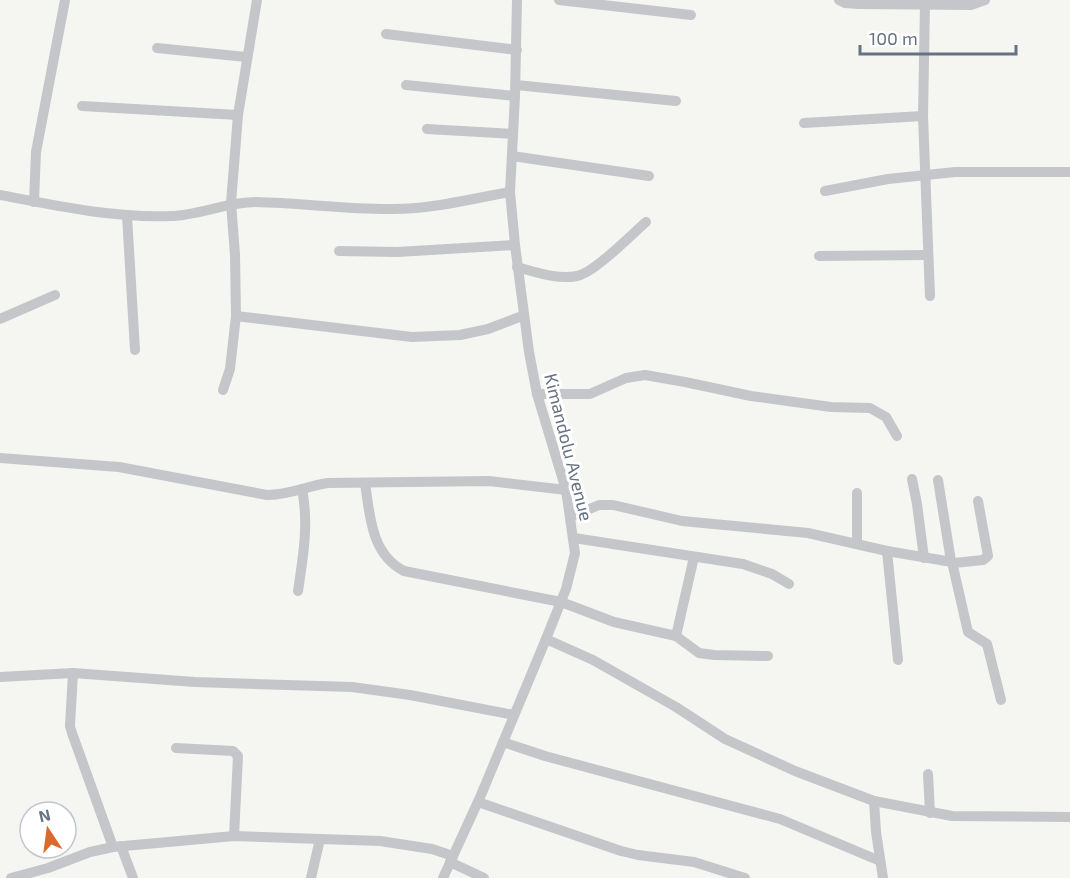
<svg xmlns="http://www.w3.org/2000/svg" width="1070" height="878" font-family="'Exo 2',sans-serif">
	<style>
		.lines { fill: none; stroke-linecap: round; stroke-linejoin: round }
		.minor { stroke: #c4c6ca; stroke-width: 10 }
		.labels { text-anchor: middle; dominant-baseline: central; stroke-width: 6; stroke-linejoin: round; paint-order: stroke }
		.street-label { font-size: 18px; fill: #667281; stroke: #fff }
	</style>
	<rect width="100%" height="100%" fill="#f5f5f2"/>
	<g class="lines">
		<g class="minor">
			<path d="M559 0 691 15"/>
			<path d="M839 0 845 3 858 4 971 5 985 0"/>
			<path d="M925 3 923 116 930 296"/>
			<path d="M386 34 517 50"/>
			<path d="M157 48 246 57"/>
			<path d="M406 85 515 96"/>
			<path d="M516 85 676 101"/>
			<path d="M82 106 238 115"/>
			<path d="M804 123 923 116"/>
			<path d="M427 129 513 134"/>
			<path d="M512 156 649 176"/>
			<path d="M825 191 888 179 955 172H1070"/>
			<path d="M0 195C57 206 114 218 171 216 200 215 227 202 256 202 300 203 344 209 388 209 429 210 470 199 510 192"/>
			<path d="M34 202 36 152 65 0"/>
			<path d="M127 216 135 350"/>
			<path d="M339 251 397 252 515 245"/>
			<path d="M819 256 928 255"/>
			<path d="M517 267C535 272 558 280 577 276 594 273 631 235 646 222"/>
			<path d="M236 316 412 337 460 335 488 329 522 316"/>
			<path d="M0 319 55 295"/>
			<path d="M223 390 230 369 236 316 235 255 231 203 238 115 257 0"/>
			<path d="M537 394H590L626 378 645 375 685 382 751 396 831 407 870 408 886 417 897 436"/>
			<path d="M0 458 119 467 267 495C289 495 307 486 328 483L489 481 566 490"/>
			<path d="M912 479 917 504 924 558"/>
			<path d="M938 480 951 561"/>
			<path d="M365 483C370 516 371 554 404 571L561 602 614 622 676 636 699 653 714 655 768 656"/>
			<path d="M571 517 599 505H613L682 521 808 533 887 551 952 562 968 632 987 644 1001 700"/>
			<path d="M574 538 743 564 772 574 789 584"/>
			<path d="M857 544V493"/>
			<path d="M887 551 898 660"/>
			<path d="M954 563 983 560 988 556 978 501"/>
			<path d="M298 591C303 557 309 524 302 489"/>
			<path d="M676 636 694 557"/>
			<path d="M546 639 593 660 676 707 725 739 795 771 874 801 952 816 1070 817"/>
			<path d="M73 673 70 726 72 733 113 847"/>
			<path d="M0 677 73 673 195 682 352 687 410 695 514 715"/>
			<path d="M503 742 545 756 780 819 880 861"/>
			<path d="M176 748 233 751 238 756 234 836"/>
			<path d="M928 774 930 813"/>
			<path d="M874 801 876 832 883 878"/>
			<path d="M478 802 621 851 638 855 694 862 745 878"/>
			<path d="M121 846 133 878"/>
			<path d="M450 862 484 878"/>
			<path d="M11 878 48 868 90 852 113 847 234 836 380 841 432 849 453 856"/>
			<path d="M311 878 320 839"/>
			<path d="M443 878 481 795 546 639 566 589 575 553 566 490 537 394 529 352 515 245 510 192 515 96 517 0"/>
		</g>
	</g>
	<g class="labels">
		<g class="street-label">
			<text transform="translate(569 447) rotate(76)">Kimandolu Avenue</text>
		</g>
	</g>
	<g transform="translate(48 830) rotate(347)"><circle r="28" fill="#ffffff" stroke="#c2c7cd" stroke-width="1.5"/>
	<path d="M0-4.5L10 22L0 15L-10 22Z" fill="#d9692f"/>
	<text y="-9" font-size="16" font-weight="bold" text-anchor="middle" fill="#667281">N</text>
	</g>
	<path d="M860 45v9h156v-9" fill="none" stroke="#667281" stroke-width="3"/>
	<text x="869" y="45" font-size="18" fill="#667281" stroke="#ffffff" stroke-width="4.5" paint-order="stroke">100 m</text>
</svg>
